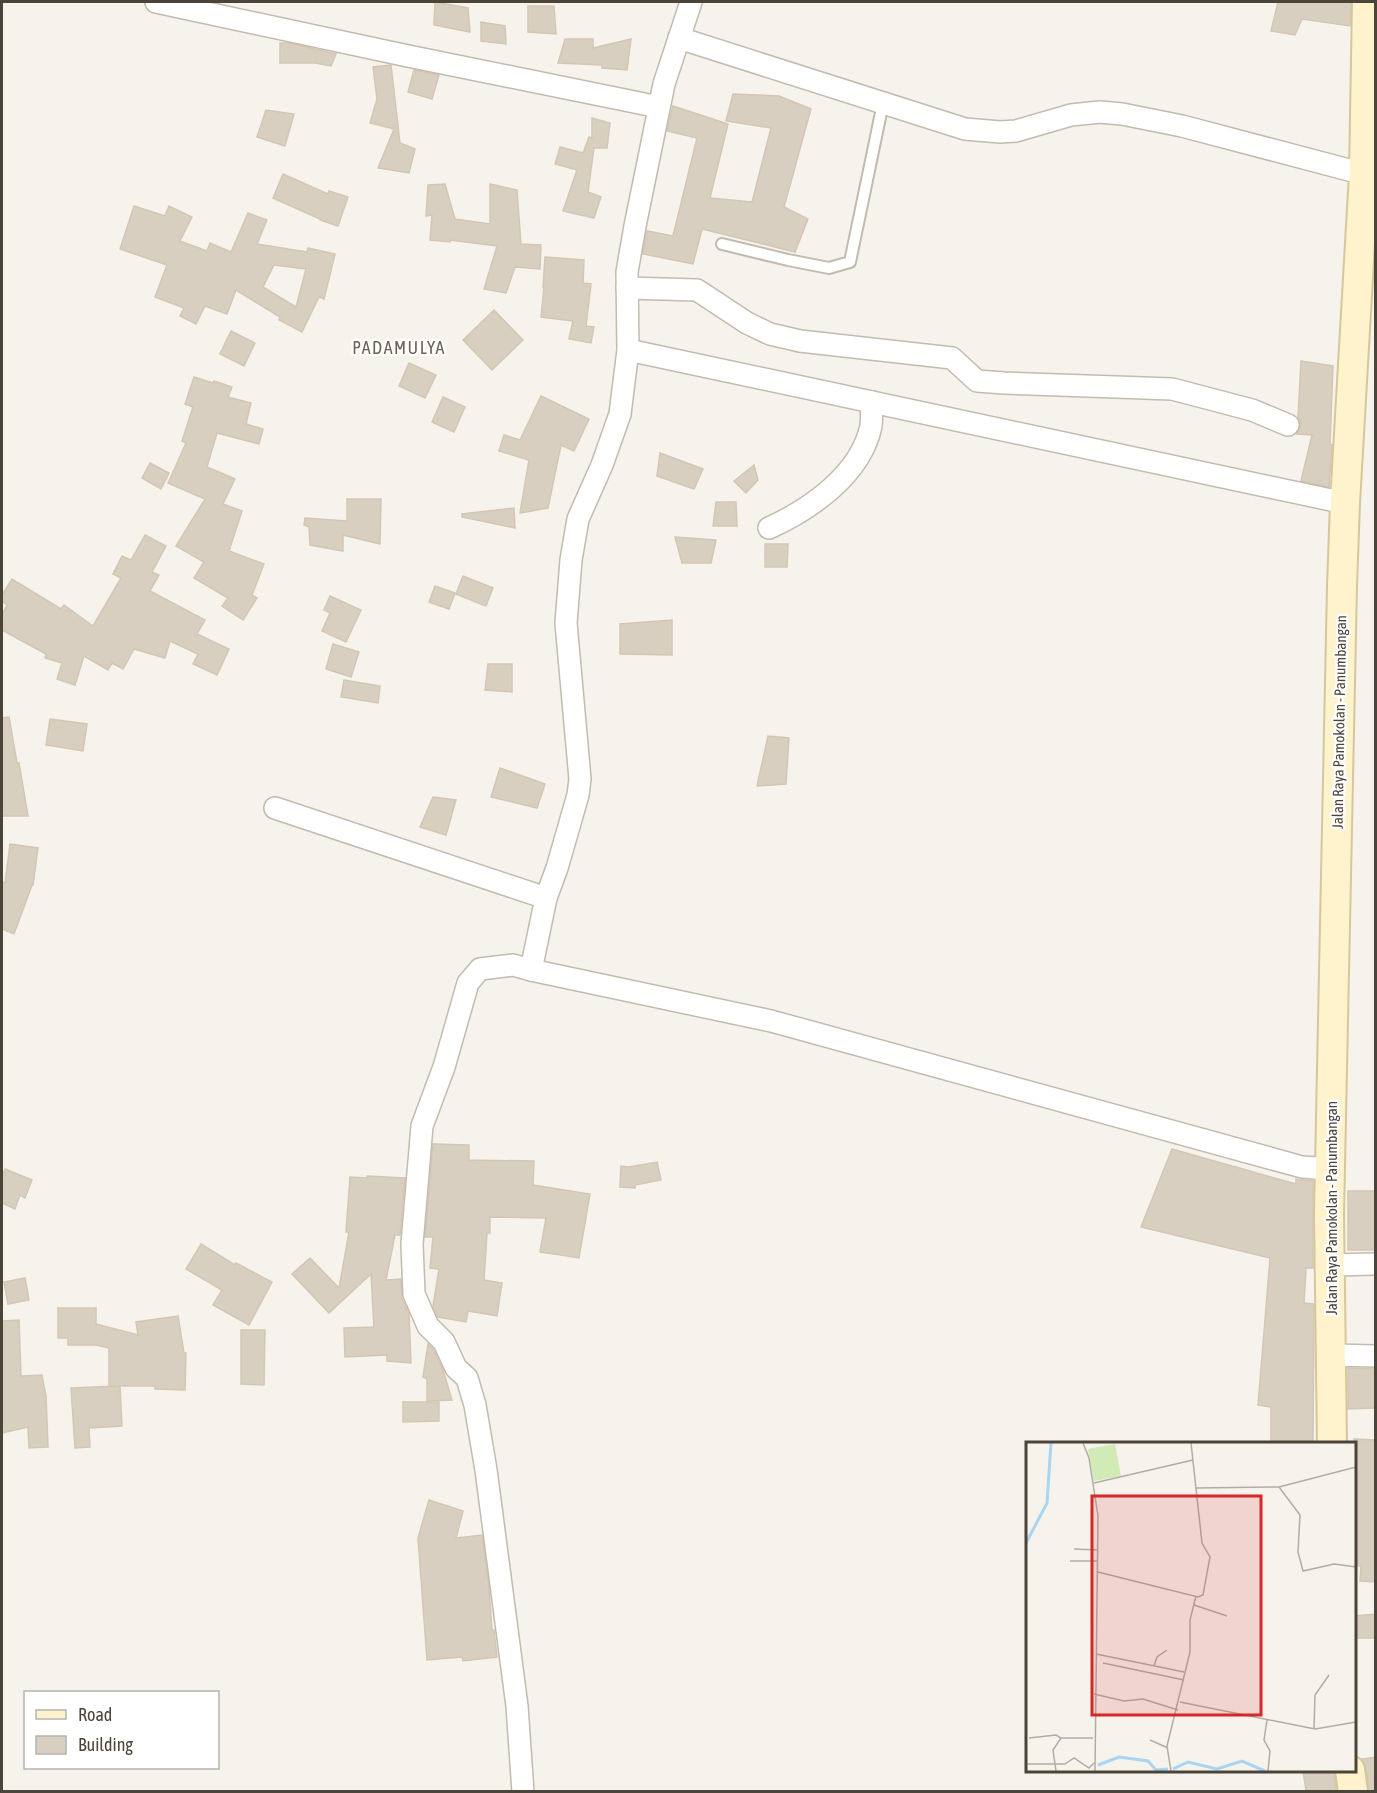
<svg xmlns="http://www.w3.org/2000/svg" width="1377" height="1793" font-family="'Asap Condensed',sans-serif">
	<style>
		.building { fill: #d8cfc1; stroke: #d3c7b4; stroke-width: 1.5; fill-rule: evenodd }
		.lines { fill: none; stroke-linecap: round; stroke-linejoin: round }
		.lane-casing { stroke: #c2bbae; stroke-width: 14 }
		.street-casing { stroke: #c2bbae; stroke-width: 24 }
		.secondary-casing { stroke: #d6c79b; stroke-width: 32 }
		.lane { stroke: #fff; stroke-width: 10 }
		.street { stroke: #fff; stroke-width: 21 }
		.secondary { stroke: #fff3cd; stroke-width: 28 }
		.labels { text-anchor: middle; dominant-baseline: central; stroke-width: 4.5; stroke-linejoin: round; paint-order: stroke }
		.street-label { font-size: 15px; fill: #4b4439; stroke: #fff }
		.quarter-label { font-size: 18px; letter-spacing: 1.5px; fill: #6e6250; stroke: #fff }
		.inset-river { fill: none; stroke: #a9d4f2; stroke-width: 3 }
		.inset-road { fill: none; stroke: #b2ada4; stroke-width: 1.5 }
		.view { fill: #d62828; fill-opacity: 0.15; stroke: #d62828; stroke-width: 3 }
		.inset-edge { fill: none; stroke: #4b4439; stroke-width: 3 }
	</style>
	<rect width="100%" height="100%" fill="#f6f3ec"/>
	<g class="building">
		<path d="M435 2 468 8 470 32 434 25Z"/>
		<path d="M1278 2H1351L1350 26 1302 19 1295 35 1271 31Z"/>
		<path d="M528 6H554L556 34 528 32Z"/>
		<path d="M481 22 505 26 506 44 481 41Z"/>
		<path d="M565 39H593V48L631 39 627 70 602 68V65L558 63Z"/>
		<path d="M280 43H289L336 54 331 66 315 63H280Z"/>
		<path d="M391 65 400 143 415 149 409 173 378 168 394 129 370 123 377 99 373 67Z"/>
		<path d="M414 70 439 75 432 99 408 92Z"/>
		<path d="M733 94 779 96 811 109 784 207 808 219 795 252 702 229 693 264 643 254 647 231 673 236 697 138 667 131 673 106 728 124 710 198 752 202 771 128 726 121Z"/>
		<path d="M266 110 294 114 285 146 257 137Z"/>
		<path d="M592 118 610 123 607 148H594L588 192 601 197 594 218 563 211 577 170 555 164 560 147 583 153 589 137 592 138Z"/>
		<path d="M283 174 328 194 329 191 348 197 338 226 320 220V219L273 198Z"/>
		<path d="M445 184 455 219 490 224V184L517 190 521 244 541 245 540 269 515 267 506 293 484 289 497 246 450 240V242L430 240 432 215 426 216 428 185Z"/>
		<path d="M134 206 165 216 169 206 192 217 180 241 207 251 210 243 231 252 248 213 267 220 257 244 307 252 308 248 335 254 324 299 319 297 302 332 279 320 280 317 236 290 227 314 205 306 196 324 180 316 184 308 155 297 167 265 120 249ZM274 265 306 269 296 307 263 287Z"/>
		<path d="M545 257 584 260 583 283 591 284 586 326 594 327 591 343 569 339 573 321 541 317 544 287H543Z"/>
		<path d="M494 310 523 340 492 370 463 340Z"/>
		<path d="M231 331 255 343 244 366 220 354Z"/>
		<path d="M1301 361 1333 366 1330 444 1332 445 1329 487 1301 481 1312 435 1297 434 1301 424 1298 417Z"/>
		<path d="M409 363 436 375 425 398 399 386Z"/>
		<path d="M194 377 213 383 214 381 232 387 228 397 251 403 246 424 263 429 259 444 217 433 207 467 235 479 223 504 242 511 229 551 264 564 252 595 257 598 243 620 222 606 228 598 194 578 204 562 176 546 205 499 168 483 186 443 182 441 193 407 185 404Z"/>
		<path d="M541 396 589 419 574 451 561 445 548 508 520 513 529 460 499 451 504 435 520 440Z"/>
		<path d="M443 397 465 407 454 432 432 422Z"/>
		<path d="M660 453 703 469 694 489 657 476Z"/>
		<path d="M150 463 169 473 161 489 142 478Z"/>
		<path d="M754 465 758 480 746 493 734 481Z"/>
		<path d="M347 499H381L380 544 343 535V551L310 545 309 527 304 525 305 518 347 521Z"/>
		<path d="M716 502H736L737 526H713Z"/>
		<path d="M514 508 515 528 462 517V514Z"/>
		<path d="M145 535 166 546 152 572 159 575 150 591 205 620 197 634 229 649 217 675 193 664 198 654 170 641 165 658 134 649 123 669 112 663 108 670 84 656 75 685 57 679 62 663 45 658 46 654 2 630V615L7 605 2 601V595L12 579 61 609 64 605 93 626 121 578 113 574 122 556 131 560Z"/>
		<path d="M675 537 716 540 711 563H682Z"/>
		<path d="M765 544H788L787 567H765Z"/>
		<path d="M463 576 493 588 486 606 456 594Z"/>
		<path d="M435 586 455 593 449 609 429 602Z"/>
		<path d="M330 596 361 610 346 642 322 631 330 613 324 610Z"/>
		<path d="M672 620V655L620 654V624Z"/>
		<path d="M333 644 359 652 351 677 326 669Z"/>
		<path d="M488 664H512V692L485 690Z"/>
		<path d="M344 680 380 686 378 703 341 697Z"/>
		<path d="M9 717 17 763H19L28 816H2V718Z"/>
		<path d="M50 719 87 724 83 751 46 745Z"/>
		<path d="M768 736 789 738 786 784 757 786Z"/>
		<path d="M500 768 545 784 537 808 491 797Z"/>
		<path d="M433 797 456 800 446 835 420 827Z"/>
		<path d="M10 844 38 848 33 885H32L14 934 2 929V882L5 883Z"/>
		<path d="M433 1144 469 1145V1160L534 1161 533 1185 590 1194 579 1258 540 1252 546 1218 490 1217V1233H487L484 1280 502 1283 497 1316 468 1311 466 1322 438 1317 433 1306 439 1269 430 1268 433 1237H425Z"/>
		<path d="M1172 1149 1296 1184V1179L1313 1181V1268H1306L1304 1303 1314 1304 1313 1443H1271V1407L1258 1405 1270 1258 1141 1227Z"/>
		<path d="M657 1162 661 1180 635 1185V1188L620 1187 621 1166 629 1167Z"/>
		<path d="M5 1169 32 1180 25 1198 20 1195 15 1209 2 1203V1177Z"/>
		<path d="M367 1176 405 1178 400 1235H395L386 1280 401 1279 402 1299 409 1314 411 1363 387 1361V1355L345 1357 344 1328 374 1327 371 1274 329 1313 292 1274 310 1258 339 1288 349 1232H346L350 1177 367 1178Z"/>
		<rect x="1348" y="1191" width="28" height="59"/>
		<path d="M201 1244 235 1265 236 1263 272 1282 249 1325 213 1305 222 1290 186 1269Z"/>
		<path d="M25 1278 29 1300 8 1304 4 1282Z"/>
		<path d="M58 1308H96V1324L138 1335 136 1322 178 1316 184 1353H186L185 1390 155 1389V1386H120L122 1426 89 1428 90 1447 75 1448 71 1388 119 1386H109V1348L96 1345H68V1338H58Z"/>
		<path d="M19 1320 21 1376 42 1375 46 1396 48 1447 29 1448 28 1427 2 1433V1321Z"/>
		<path d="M241 1330H265L264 1385 241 1384Z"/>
		<path d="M428 1344 433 1349 443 1370 452 1400 427 1401V1379L423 1377Z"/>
		<path d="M1348 1368 1375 1369 1376 1408 1348 1409Z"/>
		<path d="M403 1402H439V1421L403 1422Z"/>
		<path d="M1354 1439 1376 1440V1582L1360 1581 1361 1566 1354 1565Z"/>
		<path d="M429 1500 463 1511 456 1538 482 1535 489 1588 492 1630H494L497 1657 463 1661 462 1657 427 1660 418 1538Z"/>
		<path d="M1376 1614V1638H1354V1616Z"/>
		<path d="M1376 1757V1791H1369L1366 1768 1362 1759Z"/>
		<path d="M1303 1770H1334L1336 1791H1306Z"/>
	</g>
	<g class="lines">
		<defs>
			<path id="lane" d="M722 244 788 260 829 268 850 262 883 103"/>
			<g id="street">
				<path d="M156 2 408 56 659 107"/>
				<path d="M679 38 965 129 1000 132 1016 131 1071 115 1100 112 1122 114 1182 126 1364 174"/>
				<path d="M627 288 697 290 747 323 770 334 800 341 952 358 977 381 1004 383 1172 389 1252 410 1288 425"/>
				<path d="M628 350 1345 503"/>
				<path d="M769 528C811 509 861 474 871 426 872 418 871 410 872 402"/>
				<path d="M275 808 546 898"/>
				<path d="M531 970 546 898 557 868 578 795 580 779 566 623 571 560 578 519 602 465 620 414 628 350 627 272 635 226 664 84 691 2"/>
				<path d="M1330 1265 1376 1264"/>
				<path d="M1331 1355 1376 1356"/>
				<path d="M523 1792 517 1706 486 1470 475 1405 467 1378 456 1368 444 1342 428 1326 414 1294 412 1244 422 1126 444 1067 468 983 480 969 513 965 531 970 771 1021 1302 1167 1330 1169"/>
			</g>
			<g id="secondary">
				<path d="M1332 1444 1329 1214 1342 586 1345 503 1364 174 1367 2"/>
				<path d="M1350 1770 1353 1792"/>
			</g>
		</defs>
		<use href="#lane" class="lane-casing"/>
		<use href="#street" class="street-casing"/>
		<use href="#secondary" class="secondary-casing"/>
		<use href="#lane" class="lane"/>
		<use href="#street" class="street"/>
		<use href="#secondary" class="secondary"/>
	</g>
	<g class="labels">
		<g class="street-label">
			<text transform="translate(1339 722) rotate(-89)">Jalan Raya Pamokolan - Panumbangan</text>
			<text transform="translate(1331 1208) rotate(-90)">Jalan Raya Pamokolan - Panumbangan</text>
		</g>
		<g class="quarter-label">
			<text x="399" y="347">PADAMULYA</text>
		</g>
	</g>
	<g transform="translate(1026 1442)">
		<rect width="330" height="330" fill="#f6f3ec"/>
		<path d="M89 2 95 34 68 39 62 7Z" fill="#d2eab5"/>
		<path class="inset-river" d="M0 101 21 61 25 1M72 323 93 315 122 319 130 328 142 327M147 327 162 320 191 327 216 319 239 329"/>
		<path class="inset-road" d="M57 1 63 16 72 74 69 329M68 41 167 18M253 45 274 73 272 110 277 129 308 122 330 125M170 46 253 45 330 25M48 107 72 108M44 119H72M72 130 172 155 177 153 184 115 176 101 165 1M168 163 201 174M70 212 158 230M77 221 158 238M128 224 131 215 141 208M68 252 98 259 117 257 152 268M154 260 289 287 330 280M241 278 238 298 244 309 242 329M288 287 289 253 303 233M3 296 30 293 35 296M124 298 142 306M0 322H39L48 316 63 326 68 321M30 329 27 308 35 296H67M145 329 141 304 164 210V178L170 154"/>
		<path class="view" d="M66 54H235V273H66Z"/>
		<rect width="330" height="330" class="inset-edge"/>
	</g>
	<rect width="1377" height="1793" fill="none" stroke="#4b4439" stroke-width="6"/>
	<rect x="24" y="1691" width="195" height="78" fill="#ffffff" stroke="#b7b4b0" stroke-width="1.5"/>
	<rect x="36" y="1710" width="30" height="9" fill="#fff3cd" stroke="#b7b4b0" stroke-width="1.5"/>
	<text x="78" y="1721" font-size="18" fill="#4b4439">Road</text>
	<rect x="36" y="1736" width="30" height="18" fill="#d8cfc1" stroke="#b7b4b0" stroke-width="1.5"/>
	<text x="78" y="1751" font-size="18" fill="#4b4439">Building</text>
</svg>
